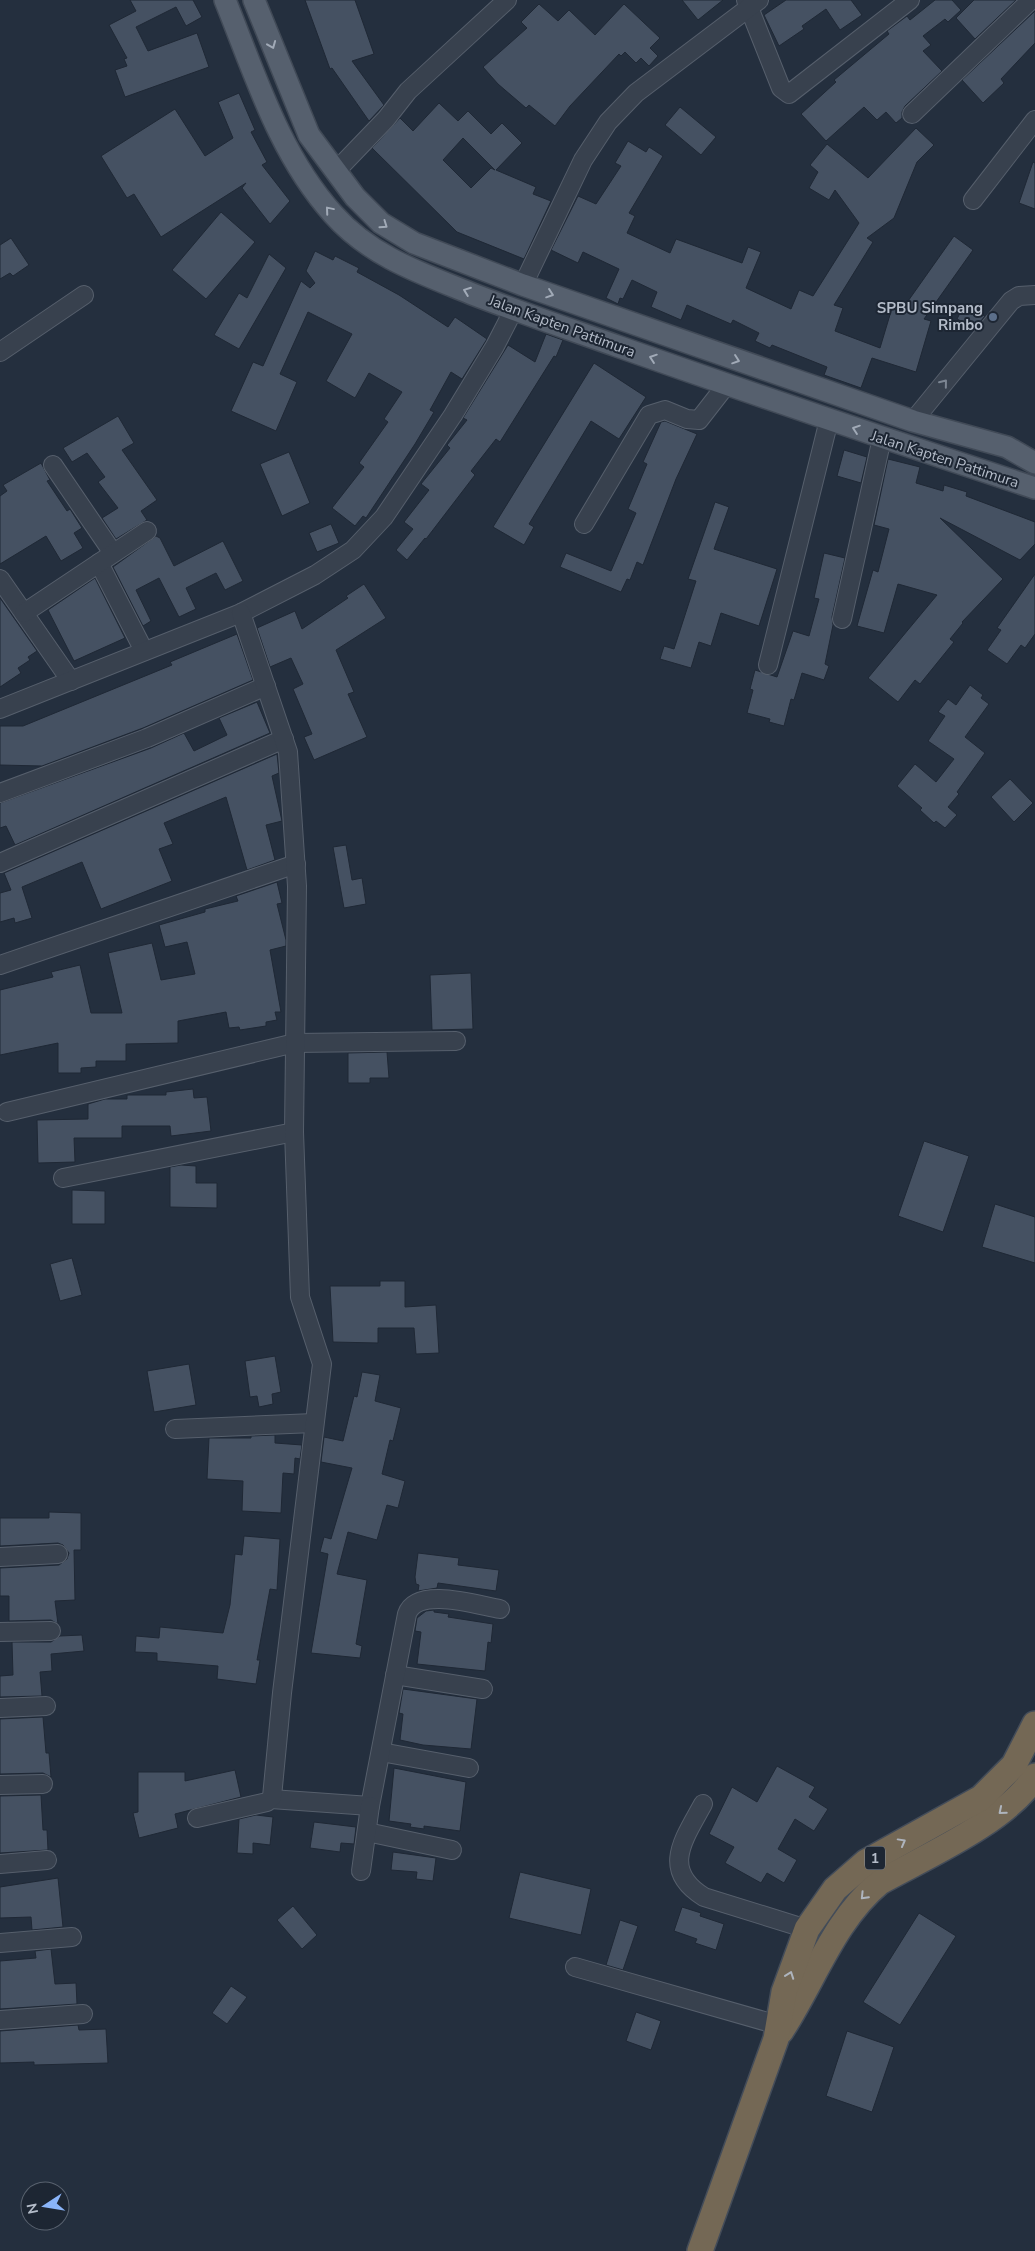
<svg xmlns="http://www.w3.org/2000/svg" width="1035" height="2251" font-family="'Nunito Sans',sans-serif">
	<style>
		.building { fill: #455162; stroke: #1f2835; fill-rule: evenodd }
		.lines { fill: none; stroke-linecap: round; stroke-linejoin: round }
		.minor-casing { stroke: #565f6c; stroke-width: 20 }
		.major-casing { stroke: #414a57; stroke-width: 24 }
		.highway-casing { stroke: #434c59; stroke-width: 28 }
		.minor { stroke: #38414e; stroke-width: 18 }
		.major { stroke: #56606e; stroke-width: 21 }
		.highway { stroke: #746855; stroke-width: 25 }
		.oneway { stroke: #a1aab7 }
		.oneway2 { stroke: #7c8592 }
		.oneway3 { stroke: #aeb4bd }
		.service-dot { fill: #5c6f8a; stroke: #1d2633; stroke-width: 2 }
		.labels { text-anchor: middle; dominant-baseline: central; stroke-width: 4; stroke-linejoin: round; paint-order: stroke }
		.shield { fill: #1d2633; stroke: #878f9c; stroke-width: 1 }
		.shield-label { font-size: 14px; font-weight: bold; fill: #b4bcc9 }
		.poi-label { font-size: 15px; font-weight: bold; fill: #b4bcc9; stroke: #1d2633; text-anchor: end }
		.street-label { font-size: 15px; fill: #b4bcc9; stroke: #1d2633 }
	</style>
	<rect width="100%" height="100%" fill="#242f3e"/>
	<g class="building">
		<path d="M130 0H193L202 17 186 26 176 7 136 27 148 51 197 33 209 67 125 97 115 70 127 66 124 59 127 58 109 25 136 11Z"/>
		<path d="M305 0H355L374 54 352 61 384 105 369 121 332 68 330 69Z"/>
		<path d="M682 0H723L698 20Z"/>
		<path d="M786 0H851L862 15 840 30 826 9 802 26 804 29 779 46 764 15Z"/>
		<path d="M935 0H952L961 10 948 22 945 19 923 36 931 45 923 51 942 71 905 106 902 112V118L896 123 886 112 877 120 864 107 826 141 801 114 836 82 834 80 889 34 887 31 907 16 910 20Z"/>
		<path d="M974 0H1016L975 39 956 18Z"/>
		<path d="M539 4 558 21 569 10 595 35 624 4 660 38 650 48 658 56 649 66 641 58 636 63 625 52 621 56 619 54 570 106 555 126 529 105 526 108 498 84 483 67 527 28 521 22Z"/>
		<path d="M1035 11V43L1001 79 1004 83 983 103 962 80Z"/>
		<path d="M239 93 255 130 251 132 267 162 262 165 290 201 270 224 242 188 246 183 161 237 134 194 127 198 101 156 175 109 205 156 233 138 218 102Z"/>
		<path d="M439 103 458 121 468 111 491 134 502 123 522 143 496 170 536 187 533 194 551 201 524 259 457 232 372 148 400 118 413 131ZM463 138 495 170 491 168 471 188 443 160Z"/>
		<path d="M680 107 716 137 701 155 665 125Z"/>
		<path d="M916 128 934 145 917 162 894 218 867 238 873 242 834 305 843 308 835 331 880 348 892 308 901 311 954 236 973 250 924 319 931 321 916 372 872 358 861 388 824 375 827 367 772 345 770 348 755 341 759 333 733 320 731 324 687 305 681 320 651 307 657 292 632 280 623 299 620 298 618 304 606 298 619 269 583 252 578 263 551 250 578 196 596 204 621 166 615 163 628 141 646 152 649 147 663 156 629 213 635 216 627 233 670 253 676 239 742 263 748 247 761 252 746 288 791 309 799 290 813 296 859 223 835 190 829 200 809 188 818 172 810 165 827 144 868 178Z"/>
		<path d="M1033 162 1035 163V209L1019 203Z"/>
		<path d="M221 212 255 242 206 299 172 270Z"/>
		<path d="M11 238 29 265 13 276 10 273 0 279V245Z"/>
		<path d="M315 251 333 260 335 256 359 268 357 272 399 295 448 327 455 317 487 339 462 379 451 372 430 410 434 412 415 444 366 518 363 516 355 526 332 508 364 467 359 463 388 422 384 419 402 392 369 373 355 398 326 381 352 334 308 312 280 374 297 382 276 431 231 411 253 362 263 366 301 281 310 288 315 283 306 271Z"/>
		<path d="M269 254 286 268 239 349 214 335 239 293 247 298Z"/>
		<path d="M964 305 985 316 975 328 957 319Z"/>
		<path d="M546 334 563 340 556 357 554 356 500 442 496 439 471 471 475 475 426 539 425 538 407 560 396 550 413 529 404 522 429 490 421 484 450 448 447 445 467 420 463 418 508 345 535 362Z"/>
		<path d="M594 363 646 397 619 439 591 421 529 524 534 527 524 545 493 527Z"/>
		<path d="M118 416 134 443 122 450 157 500 141 511 147 520 116 539 102 518 118 508 98 482 105 477 87 453 72 462 63 448Z"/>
		<path d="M665 421 697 434 676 479 643 565 637 562 630 580 627 579 621 592 560 567 566 553 611 571 636 513 628 509 647 464 643 462 661 422Z"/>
		<path d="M844 450 867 457 861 483 837 476Z"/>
		<path d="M289 452 310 503 282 516 260 464Z"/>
		<path d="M888 459 920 467 916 483 943 491 944 485 967 492 966 496 1035 522V544L1020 560 940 518 1003 579 962 622 963 623 950 639 954 642 920 684 915 680 898 702 868 678 937 595 898 584 884 633 857 626 873 570 878 572 889 529 874 525Z"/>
		<path d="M41 463 50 480 47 481 67 511 70 509 82 528 74 533 83 548 61 561 46 536 0 564V496L7 491 3 485Z"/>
		<path d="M715 502 729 507 714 549 777 569 759 626 721 613 711 646 699 642 691 668 660 659 664 646 674 649 696 581 688 579Z"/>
		<path d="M331 524 339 543 317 552 309 533Z"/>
		<path d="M156 536 160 538 174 566 223 541 243 581 225 590 216 573 186 588 196 609 179 617 159 578 136 590 151 621 143 626 113 567Z"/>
		<path d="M824 553 845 558 832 617 833 625 825 664 829 666 824 680 802 673 794 700 791 699 784 726 769 722 770 719 747 713 753 690 750 689 755 670 777 677 793 631 809 636 819 599 814 598Z"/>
		<path d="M1035 574V634L1025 648 1021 645 1007 664 987 650 1001 630 997 628Z"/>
		<path d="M95 578 125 638 74 661 48 610Z"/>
		<path d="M364 584 386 618 336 650 354 692 348 694 367 737 314 760 304 737 312 734 293 689 303 684 291 658 270 667 257 628 295 611 302 629 348 598 346 596Z"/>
		<path d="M0 598 37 651 28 657 30 660 18 668 21 673 0 687Z"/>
		<path d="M237 634 253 680 143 728 42 766 0 765V726H23L172 665 170 662Z"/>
		<path d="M970 685 983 695 981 698 989 704 965 737 985 753 957 792 959 794 948 807 957 815 945 828 936 821 934 823 920 810 922 808 897 786 915 764 936 782 954 759 928 741 945 716 938 712 948 699 956 705Z"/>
		<path d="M257 702 270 733 15 845 6 826 0 828V803L151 748 184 733 194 751 227 735 219 718Z"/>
		<path d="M277 754 279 773 272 776 282 821 266 825 275 860 247 870 226 797 164 823 173 844 159 849 172 881 101 909 82 862 22 887 32 918 15 923 14 918 0 922V893L11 890 4 873Z"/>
		<path d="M1010 779 1033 803 1014 822 991 797Z"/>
		<path d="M346 845 352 880 362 878 366 904 344 908 333 847Z"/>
		<path d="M277 882 282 903 277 904 286 940V946L270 950 281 1012H275L277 1020 266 1022V1026L240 1030 239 1027 229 1028 226 1012 178 1021V1043L126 1044V1061H96V1067L81 1068V1073H58V1043L0 1055V990L53 977 51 972 80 965 91 1013H122L108 953 152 943 161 980 195 974 187 942 165 947 159 925 205 912V909L238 901 236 896Z"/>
		<path d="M471 973 473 1029 432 1030 430 975Z"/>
		<path d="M387 1052 389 1078H370V1083H348V1053Z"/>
		<path d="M193 1089 194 1098 207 1097 211 1131 171 1136 170 1126H122V1138H74L75 1162 38 1163 37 1120 88 1119V1104L105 1099H127V1095H166V1092Z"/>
		<path d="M924 1141 969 1156 943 1232 898 1216Z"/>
		<path d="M181 1165 196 1166V1183H217V1208L170 1207V1167Z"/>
		<path d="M72 1190 105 1191V1224H72Z"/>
		<path d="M995 1204 1035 1217V1263L982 1247Z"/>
		<path d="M72 1258 82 1295 60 1301 50 1264Z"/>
		<path d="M380 1281H405V1307L436 1305 439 1353 416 1354 414 1328H378V1343L333 1342 330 1286H380Z"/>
		<path d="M275 1356 281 1392 272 1394 273 1404 259 1407 257 1396 250 1397 245 1361Z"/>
		<path d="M189 1364 196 1405 154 1412 147 1371Z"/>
		<path d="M362 1372 380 1375 375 1401 401 1408 393 1441 390 1440 382 1474 405 1481 398 1508 387 1505 377 1540 348 1532 337 1574 367 1580 356 1644 362 1646 360 1658 311 1653 328 1554 320 1552 324 1537 331 1539 352 1468 321 1462 324 1437 343 1441 354 1396 357 1397Z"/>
		<path d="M275 1435V1443L302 1445 300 1459 295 1458 294 1474 283 1473 281 1513 242 1511 243 1481 207 1479 209 1438H251V1436Z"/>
		<path d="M49 1512 81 1513V1550H74L75 1600 55 1601 58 1624 51 1620 9 1621V1596H0V1568L59 1565 67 1559 69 1553 63 1545 58 1543 0 1546V1518H49Z"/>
		<path d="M244 1536 280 1539 277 1590 270 1589 257 1660H260L256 1684 217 1679 218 1666 157 1661V1653L135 1652 136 1636 159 1638 160 1627 223 1633 230 1605 235 1554 242 1555Z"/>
		<path d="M418 1553 459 1558 458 1565 499 1570 496 1591 438 1583 437 1588 418 1591 419 1585 416 1584 415 1577Z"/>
		<path d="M434 1610V1612L449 1614 448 1617 493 1624 491 1643 488 1642 485 1671 417 1664 421 1632 415 1631 417 1618 426 1611Z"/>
		<path d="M82 1635 84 1651 51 1654 52 1671 40 1672 42 1696 0 1697V1676L13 1675 12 1642H51L60 1636Z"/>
		<path d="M403 1689 477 1699 471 1749 423 1745 400 1740 403 1714 399 1713Z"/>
		<path d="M43 1717 46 1753H49L51 1777 43 1773 0 1774V1719Z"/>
		<path d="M777 1766 815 1787 809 1797 828 1809 814 1831 795 1819 778 1849 797 1860 784 1883 767 1873 761 1883 725 1863 734 1847 709 1834 732 1787 757 1802Z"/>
		<path d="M394 1768 466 1782 460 1831 424 1826V1829L410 1827 411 1824 389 1821Z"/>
		<path d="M235 1770 241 1797 175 1814 178 1828 139 1838 133 1813 138 1812V1772H185V1781Z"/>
		<path d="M41 1795 43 1830H47L48 1850 0 1853V1796Z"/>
		<path d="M256 1815 273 1817 270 1845 253 1843V1854L237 1853 239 1819Z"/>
		<path d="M314 1822 356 1827 354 1844 341 1843 340 1852 310 1848Z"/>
		<path d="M393 1852 436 1858 433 1881 416 1879 417 1872 391 1870Z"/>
		<path d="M520 1872 591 1889 581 1935 509 1918Z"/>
		<path d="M58 1878 63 1927 32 1930 31 1917 0 1918V1887Z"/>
		<path d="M293 1906 317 1935 302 1949 277 1920Z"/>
		<path d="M682 1907 701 1913 700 1916 724 1924 716 1950 695 1943 697 1939 674 1931Z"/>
		<path d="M919 1913 956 1936 900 2025 863 2002Z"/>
		<path d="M620 1920 638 1926 623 1970 606 1965Z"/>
		<path d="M51 1949 55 1984 76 1983 77 2004 0 2009V1961L36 1958 35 1951Z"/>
		<path d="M231 1986 247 1997 227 2024 212 2013Z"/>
		<path d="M636 2012 661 2021 651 2050 626 2041Z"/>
		<path d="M78 2025 79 2030 106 2029 108 2063 34 2065V2062L0 2063V2031Z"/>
		<path d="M847 2031 894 2047 872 2112 826 2096Z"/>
	</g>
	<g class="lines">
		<defs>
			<g id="minor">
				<path d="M746 0 781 88 789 94 910 0"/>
				<path d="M912 114 1031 0"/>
				<path d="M336 171 386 119 408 91 507 0"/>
				<path d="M973 200 1035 120"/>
				<path d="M523 285 583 160 608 122 636 93 759 0"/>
				<path d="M0 352 84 295"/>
				<path d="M913 421 1011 301 1019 296 1035 295"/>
				<path d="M53 465 113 553"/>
				<path d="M584 524 649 415 665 410 687 419 699 420 727 384"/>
				<path d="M99 563 144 651"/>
				<path d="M0 579 71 681"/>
				<path d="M24 613 147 531"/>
				<path d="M842 619 882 438"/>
				<path d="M768 665 829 420"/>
				<path d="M0 709 241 613 315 575 353 550 384 517 453 415 495 346 514 309"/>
				<path d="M0 793 147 738 266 686"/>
				<path d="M0 863 284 739"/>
				<path d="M0 965 296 864"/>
				<path d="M7 1112 295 1043 456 1041"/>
				<path d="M63 1178 294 1132"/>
				<path d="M175 1429 314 1423"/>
				<path d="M0 1557 58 1554"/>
				<path d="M0 1632 51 1631"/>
				<path d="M395 1675 483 1689"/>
				<path d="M0 1708 46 1706"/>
				<path d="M381 1752 469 1768"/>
				<path d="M0 1785 43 1784"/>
				<path d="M271 1799 370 1806 407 1614C417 1586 477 1605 500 1609"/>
				<path d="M703 1804C684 1839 660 1870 704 1897L807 1929"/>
				<path d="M197 1818 267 1802 272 1797 282 1693 322 1364 300 1297 294 1132 297 886 288 752 241 613"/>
				<path d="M367 1832 452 1850"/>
				<path d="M0 1864 47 1860"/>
				<path d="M361 1871 370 1806"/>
				<path d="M0 1943 72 1937"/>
				<path d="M575 1967 778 2025"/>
				<path d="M0 2020 83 2014"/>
			</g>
			<g id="major">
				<path d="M225 0C255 74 279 154 333 214 371 257 423 274 475 295 522 313 569 329 617 346 756 395 895 442 1035 488"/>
				<path d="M254 0 309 135 355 197 381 223 414 243 523 285 913 421 1007 447 1035 463"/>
			</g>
			<g id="highway">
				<path d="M781 2031C814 1981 833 1921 880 1882 925 1857 1009 1820 1035 1776"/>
				<path d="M700 2251 776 2039 784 1992 807 1929 835 1889 866 1862 981 1798 1014 1765 1035 1724"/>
			</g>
		</defs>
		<use href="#minor" class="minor-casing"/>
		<use href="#major" class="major-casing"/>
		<use href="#highway" class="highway-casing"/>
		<use href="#minor" class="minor"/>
		<use href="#major" class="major"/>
		<use href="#highway" class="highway"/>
	</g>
	<defs><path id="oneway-chevron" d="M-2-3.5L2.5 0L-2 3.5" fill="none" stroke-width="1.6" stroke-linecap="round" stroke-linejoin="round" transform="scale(1.25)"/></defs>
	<g class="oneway">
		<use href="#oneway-chevron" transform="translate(272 45) rotate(68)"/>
		<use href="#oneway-chevron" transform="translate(329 210) rotate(-130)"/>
		<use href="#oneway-chevron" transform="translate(384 225) rotate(35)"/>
		<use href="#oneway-chevron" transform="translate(467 291) rotate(-159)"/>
		<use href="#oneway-chevron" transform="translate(550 294) rotate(19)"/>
		<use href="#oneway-chevron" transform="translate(653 358) rotate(-161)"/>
		<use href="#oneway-chevron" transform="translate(736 360) rotate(19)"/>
		<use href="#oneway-chevron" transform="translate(856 429) rotate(-161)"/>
	</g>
	<use class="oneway2" href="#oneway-chevron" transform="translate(944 383) rotate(-51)"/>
	<g class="oneway3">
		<use href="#oneway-chevron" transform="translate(1002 1811) rotate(140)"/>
		<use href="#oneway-chevron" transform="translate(902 1842) rotate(-29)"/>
		<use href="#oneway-chevron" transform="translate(864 1896) rotate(134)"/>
		<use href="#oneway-chevron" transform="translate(790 1975) rotate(-70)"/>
	</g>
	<circle class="service-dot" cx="993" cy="317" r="5"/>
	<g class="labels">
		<rect class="shield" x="865" y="1846.5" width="20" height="23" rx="4"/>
		<g class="shield-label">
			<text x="875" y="1858">1</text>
		</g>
		<g class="poi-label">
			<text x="983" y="308">SPBU Simpang<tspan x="983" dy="17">Rimbo</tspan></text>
		</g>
		<g class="street-label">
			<text transform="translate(562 326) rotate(20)">Jalan Kapten Pattimura</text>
			<text transform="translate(945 459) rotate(18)">Jalan Kapten Pattimura</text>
		</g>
	</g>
	<g transform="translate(45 2206) rotate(258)"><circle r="24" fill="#1d2633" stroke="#59626f"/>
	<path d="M0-4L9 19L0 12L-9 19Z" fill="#8ab4f8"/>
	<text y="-8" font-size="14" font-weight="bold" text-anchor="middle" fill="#b4bcc9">N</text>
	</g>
</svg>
